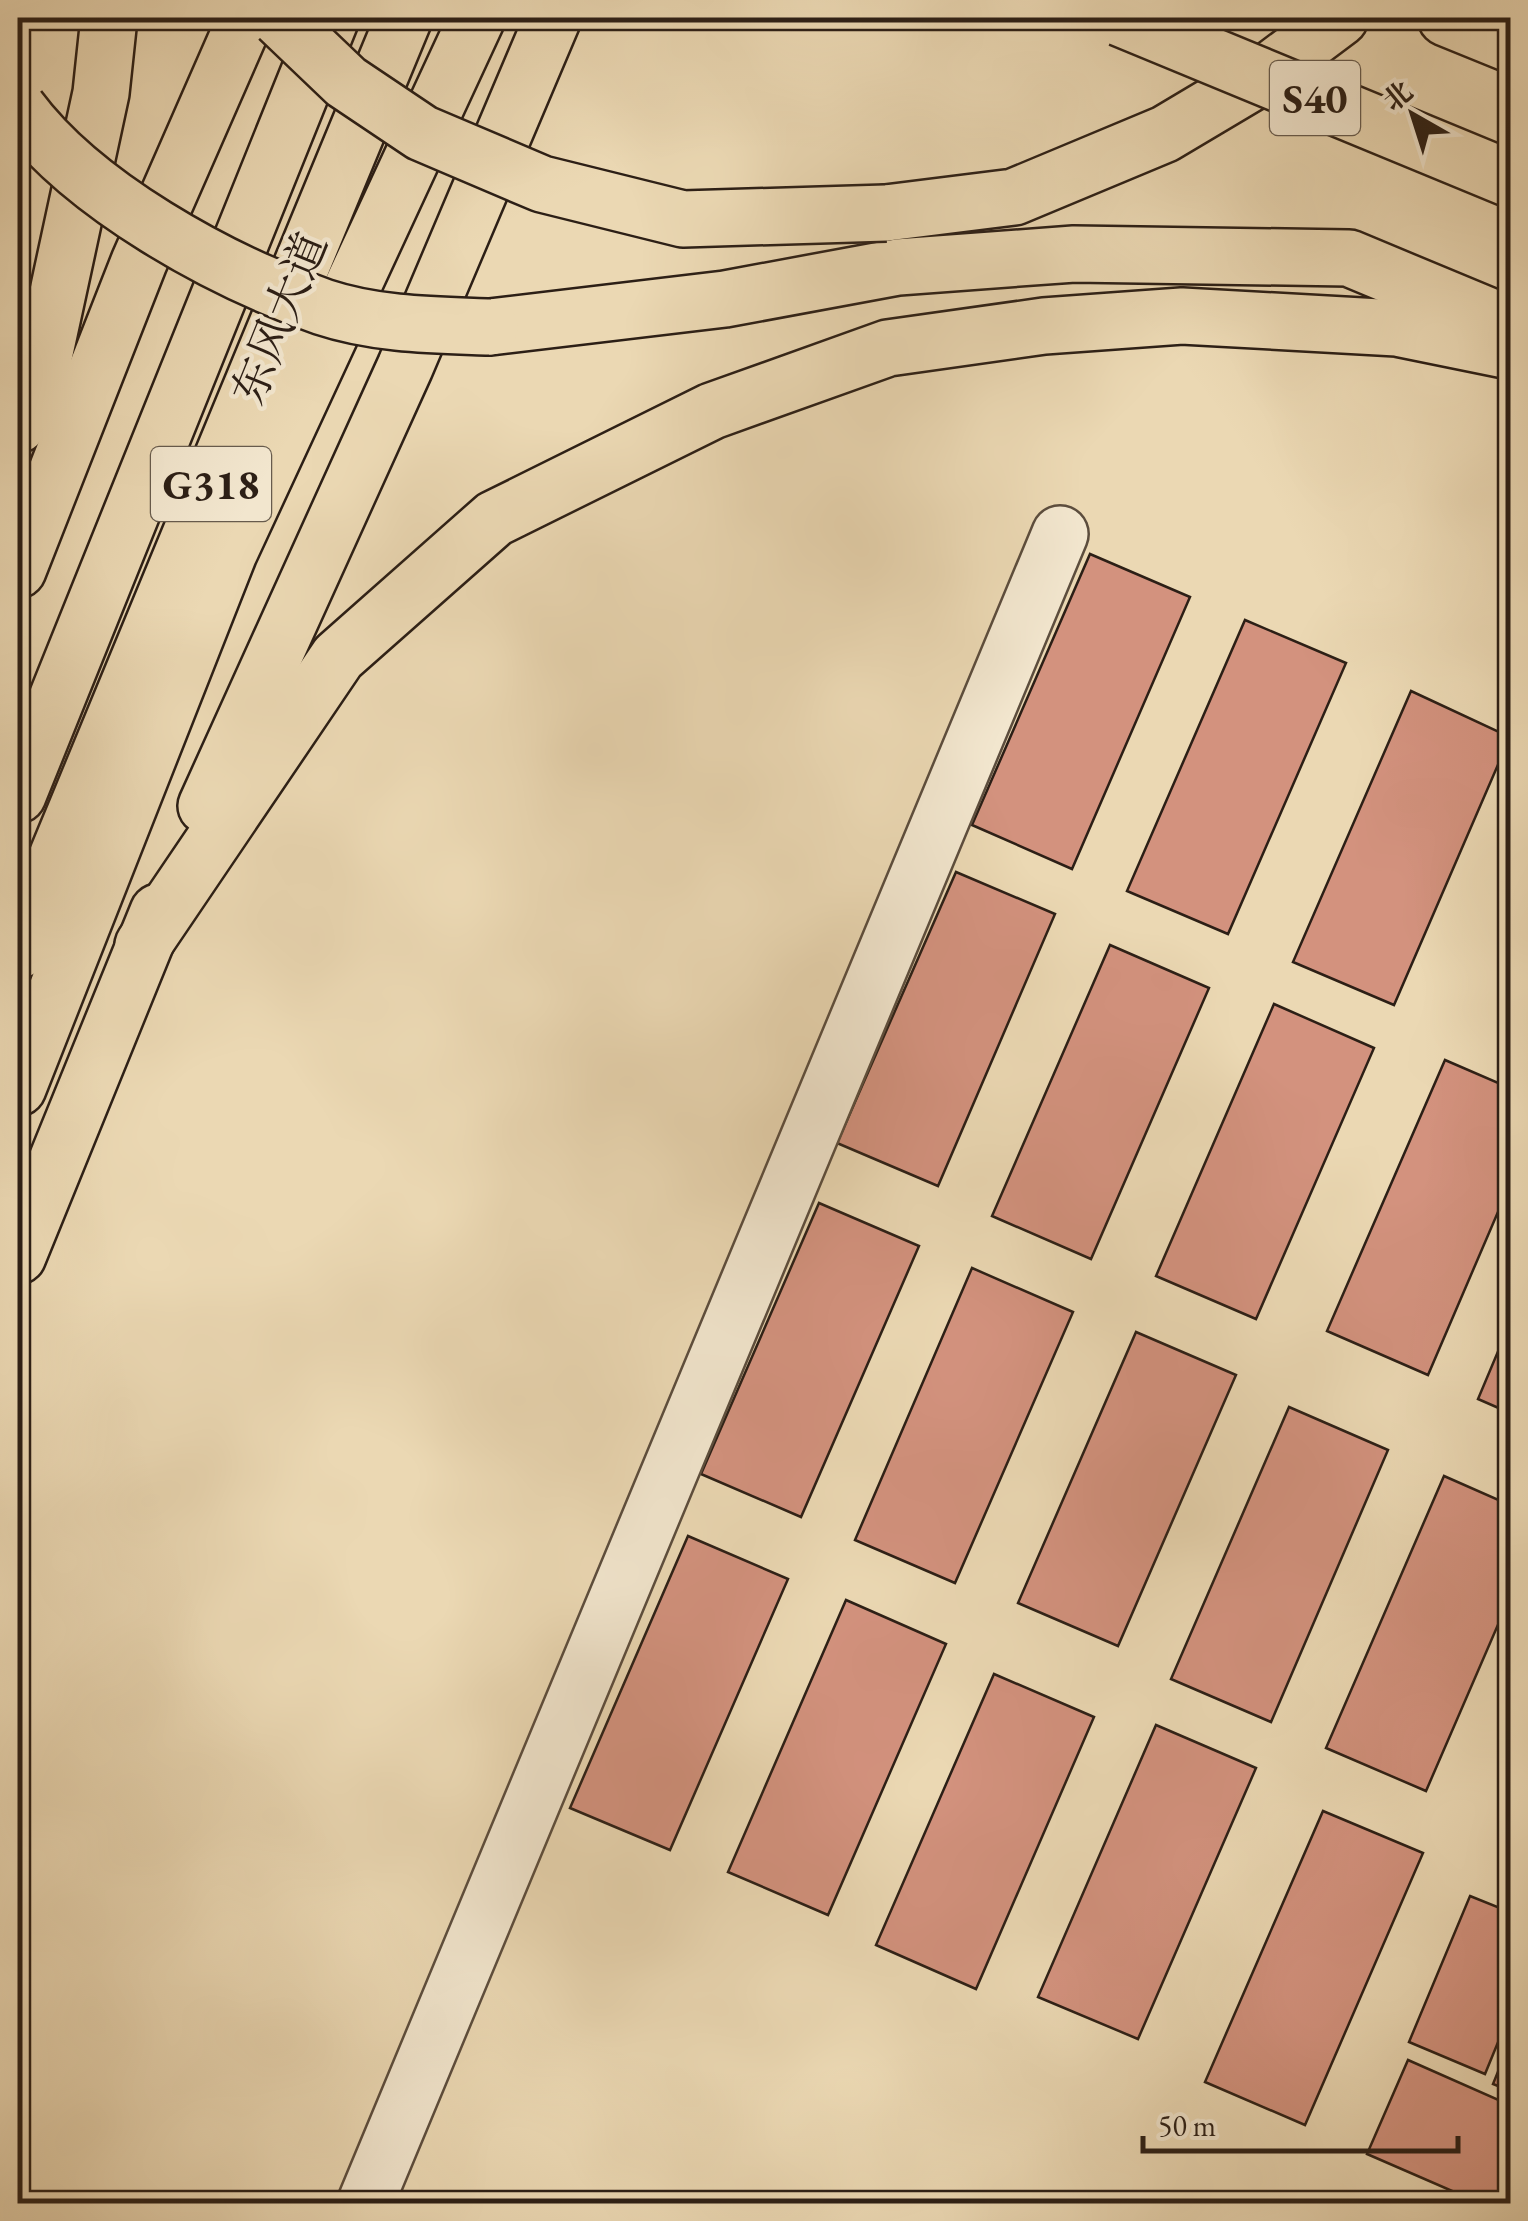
<svg xmlns="http://www.w3.org/2000/svg" width="1528" height="2221" font-family="'EB Garamond','Noto Serif SC',serif">
	<style>
		.building { fill: #d3927e; stroke: #2c1f16; stroke-width: 2.5 }
		.lines { fill: none; stroke-linecap: round; stroke-linejoin: round }
		.minor-casing { stroke: #5c4d3d; stroke-width: 60 }
		.major-casing { stroke: #2c1f16; stroke-width: 60 }
		.highway-casing { stroke: #2c1f16; stroke-width: 60 }
		.minor { stroke: #f2e6ce; stroke-width: 55 }
		.major { stroke: #ebd8b3; stroke-width: 55 }
		.highway { stroke: #ebd8b3; stroke-width: 55 }
		.highway-bridge-casing { stroke: #2c1f16; stroke-width: 60; stroke-linecap: butt }
		.highway-bridge { stroke: #ebd8b3; stroke-width: 55 }
		.labels { text-anchor: middle; dominant-baseline: central; stroke-width: 9; stroke-linejoin: round; paint-order: stroke }
		.shield { fill: #f2e6ce; stroke: #675b4d; stroke-width: 2.5 }
		.shield-label { font-size: 42px; font-weight: bold; fill: #2c1f16 }
		.street-label { font-size: 45px; fill: #2c1f16; stroke: #f2e6ce }
	</style>
	<rect width="100%" height="100%" fill="#ebd8b3"/>
	<filter id="stains"><feTurbulence type="fractalNoise" baseFrequency=".002" numOctaves="4"/><feColorMatrix values="0 0 0 0 .2 0 0 0 0 .09 0 0 0 0 .02 0 0 0 .5 -.17"/></filter>
	<radialGradient id="worn" r=".72"><stop offset=".6" stop-color="#630" stop-opacity="0"/><stop offset="1" stop-color="#630" stop-opacity=".3"/></radialGradient>
	<g class="building">
		<path d="M1090 554 1190 597 1072 869 972 825Z"/>
		<path d="M1245 620 1346 663 1228 934 1127 891Z"/>
		<path d="M1411 691 1510 737 1394 1005 1293 962Z"/>
		<path d="M956 872 1055 914 938 1186 837 1143Z"/>
		<path d="M1110 945 1209 988 1091 1259 992 1216Z"/>
		<path d="M1274 1004 1374 1048 1256 1319 1156 1276Z"/>
		<path d="M1445 1060 1510 1088V1184L1428 1375 1327 1331Z"/>
		<path d="M819 1203 919 1246 801 1517 701 1474Z"/>
		<path d="M972 1268 1073 1312 955 1583 855 1540Z"/>
		<path d="M1510 1323V1413L1478 1399Z"/>
		<path d="M1136 1332 1236 1375 1118 1646 1018 1603Z"/>
		<path d="M1289 1407 1388 1450 1271 1722 1171 1679Z"/>
		<path d="M1444 1476 1510 1505V1597L1426 1791 1326 1748Z"/>
		<path d="M688 1536 788 1579 670 1850 570 1808Z"/>
		<path d="M846 1600 946 1644 828 1915 728 1872Z"/>
		<path d="M994 1674 1094 1717 976 1989 876 1945Z"/>
		<path d="M1156 1725 1256 1768 1138 2039 1038 1997Z"/>
		<path d="M1323 1811 1423 1853 1305 2125 1205 2082Z"/>
		<path d="M1470 1896 1510 1912V2013L1485 2074 1409 2042Z"/>
		<path d="M1510 2042V2091L1493 2084Z"/>
		<path d="M1408 2060 1510 2105V2204H1482L1367 2154Z"/>
	</g>
	<g class="lines">
		<defs>
			<path id="minor" d="M365 2204 1060 534"/>
			<g id="major">
				<path d="M18 570 139 262 246 18"/>
				<path d="M18 1088 229 553 477 18"/>
			</g>
			<g id="highway">
				<path d="M1446 18 1510 44"/>
				<path d="M886 213 1014 197 1165 134 1264 75 1340 18"/>
				<path d="M490 327 725 299 898 267 1074 254 1349 258 1510 325"/>
				<path d="M18 425 41 371 101 93 109 18"/>
				<path d="M18 795 331 18"/>
				<path d="M206 806 405 367 553 18"/>
				<path d="M143 945 338 657 494 519 712 411 888 348 1044 326 1182 316 1397 328 1510 351"/>
				<path d="M18 951 404 18"/>
				<path d="M18 1256 158 912"/>
			</g>
		</defs>
		<use href="#minor" class="minor-casing"/>
		<use href="#major" class="major-casing"/>
		<use href="#highway" class="highway-casing"/>
		<use href="#minor" class="minor"/>
		<use href="#major" class="major"/>
		<use href="#highway" class="highway"/>
		<defs>
			<g id="highway-bridge">
				<path d="M279 18 346 82 422 133 542 184 683 219 886 213"/>
				<path d="M1120 18 1510 179"/>
				<path d="M18 108C83 196 220 271 323 307 377 325 435 325 490 327"/>
			</g>
		</defs>
		<use href="#highway-bridge" class="highway-bridge-casing"/>
		<use href="#highway-bridge" class="highway-bridge"/>
	</g>
	<g class="labels">
		<g class="shield">
			<rect x="1270" y="61" width="90" height="74" rx="8"/>
			<rect x="151" y="447" width="120" height="74" rx="8"/>
		</g>
		<g class="shield-label">
			<text x="1315" y="98">S40</text>
			<text x="211" y="484">G318</text>
		</g>
		<g class="street-label">
			<text transform="translate(279 318) rotate(-68)">东风大道</text>
		</g>
	</g>
	<rect width="1528" height="2221" fill="none" stroke="#ebd8b3" stroke-width="60"/>
	<rect x="20" y="20" width="1488" height="2181" fill="none" stroke="#2c1f16" stroke-width="5"/>
	<rect x="30" y="30" width="1468" height="2161" fill="none" stroke="#2c1f16" stroke-width="2.5"/>
	<g transform="translate(1413 115) rotate(321)" stroke="#f2e6ce" stroke-width="8" paint-order="stroke">
	<path d="M0-8L18 38L0 25L-18 38Z" fill="#2c1f16"/>
	<text y="-15" font-size="28" font-weight="bold" text-anchor="middle" fill="#2c1f16">北</text>
	</g>
	<path d="M1143 2136v15h315v-15" fill="none" stroke="#2c1f16" stroke-width="5"/>
	<text x="1158" y="2136" font-size="30" fill="#2c1f16" stroke="#f2e6ce" stroke-width="8" paint-order="stroke">50 m</text>
	<rect width="100%" height="100%" filter="url(#stains)"/>
	<rect width="100%" height="100%" fill="url(#worn)"/>
</svg>
